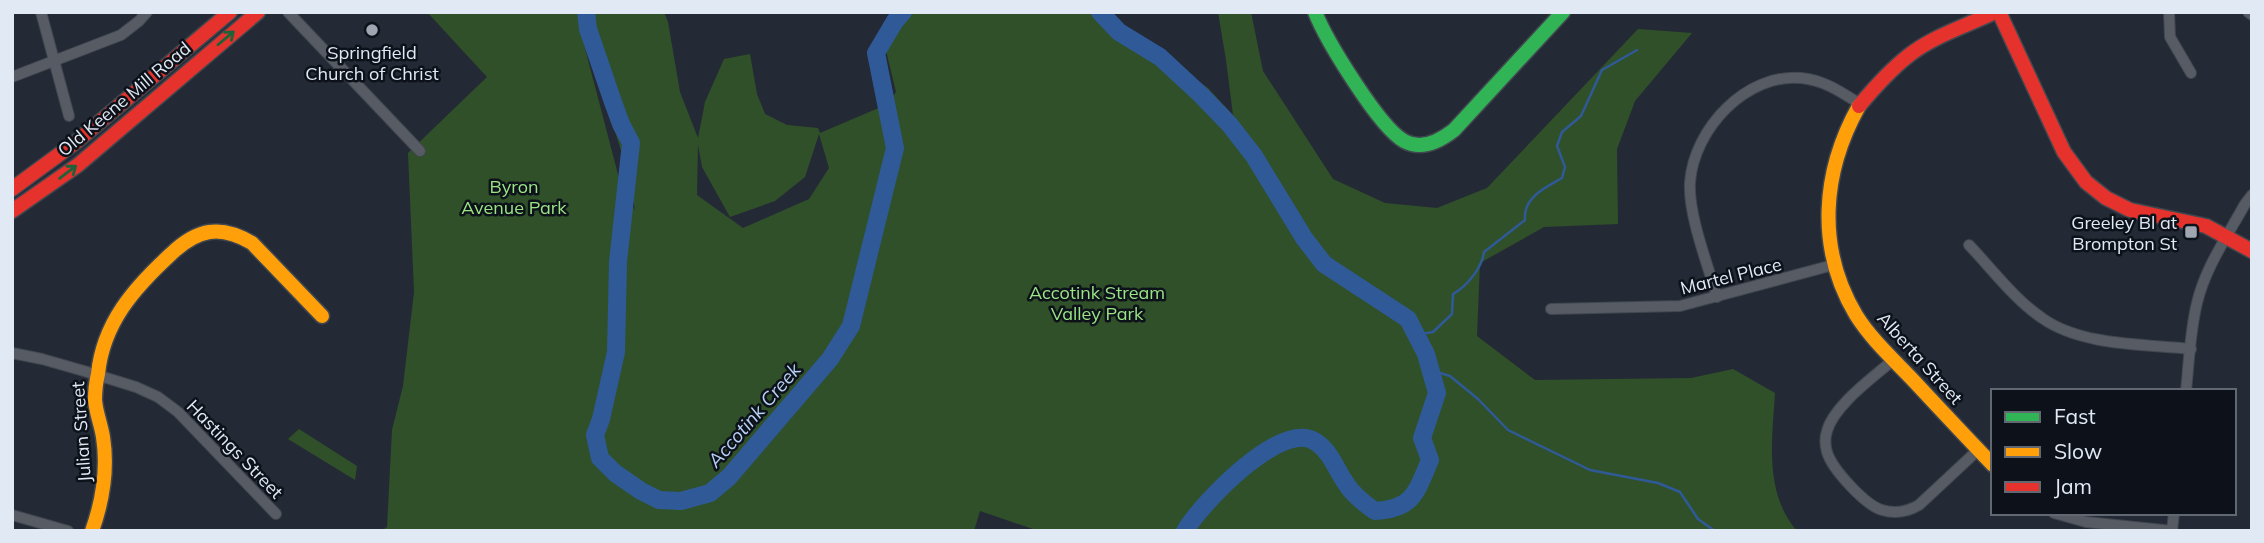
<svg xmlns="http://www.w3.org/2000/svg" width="2264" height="543" font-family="Mulish,sans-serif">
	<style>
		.green { fill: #305029; fill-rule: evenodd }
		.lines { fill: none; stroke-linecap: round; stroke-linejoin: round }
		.stream { stroke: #2f5a97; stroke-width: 2.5 }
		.river { stroke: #2f5a97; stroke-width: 18 }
		.street-casing { stroke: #41474f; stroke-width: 12 }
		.fast-casing { stroke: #41474f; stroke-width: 17 }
		.slow-casing { stroke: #41474f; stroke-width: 17 }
		.jam-casing { stroke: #41474f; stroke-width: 17 }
		.street { stroke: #575b64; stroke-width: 10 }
		.fast { stroke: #30b455; stroke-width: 14 }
		.slow { stroke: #ff9f0a; stroke-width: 14 }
		.jam { stroke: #e5322d; stroke-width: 14 }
		.oneway { stroke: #1e6338 }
		.poi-dot { fill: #9fa6b2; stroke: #0d121a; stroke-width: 2.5 }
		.labels { text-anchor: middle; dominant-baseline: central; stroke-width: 5; stroke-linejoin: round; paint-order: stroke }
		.poi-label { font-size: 18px; fill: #e1e9f5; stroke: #0d121a }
		.street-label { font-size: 18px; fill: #e1e9f5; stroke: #0d121a }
		.park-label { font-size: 18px; fill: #9ae484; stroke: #0d121a }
		.water-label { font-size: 19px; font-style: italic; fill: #b8d2f7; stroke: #0d121a }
	</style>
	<rect width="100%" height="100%" fill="#242a35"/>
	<g class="green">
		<path d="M427 12H664L668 22 680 92 698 138 705 102 724 59 750 54 757 94 765 114 787 125 818 128 820 133 888 104 896 92 881 30 893 12H1103L1208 88 1233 115 1226 60 1218 12H1251L1263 71 1333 179 1385 203 1437 208 1487 188 1638 29 1692 33 1635 101 1617 149 1618 224 1544 227 1480 263 1477 336 1535 380 1691 378 1733 369 1775 393C1772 440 1764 493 1797 531H1039L980 511 974 531H381L387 527 392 430 403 386 414 292 408 153 487 77ZM581 33 588 45 628 173 635 210 620 182ZM819 134 829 168 809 199 743 228 697 195 698 145 702 167 730 217 775 201 805 177Z"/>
		<path d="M299 429 357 466 355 480 288 439Z"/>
	</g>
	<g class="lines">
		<g class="stream">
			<path d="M1415 335 1433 332 1452 314 1453 294C1467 286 1482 268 1484 252L1525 220C1523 197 1545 188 1562 178L1565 167 1557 146 1562 132 1581 116 1602 70 1637 50"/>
			<path d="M1430 370 1450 376 1478 399 1508 430 1590 470 1658 483 1680 492 1698 519 1715 531"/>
		</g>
		<g class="river">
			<path d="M586 12 588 29 613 102 621 124 631 143 618 262 616 352 601 419 595 435 600 458 615 473 641 491 659 500 681 501 710 493 729 477 830 359 851 326 895 148 876 53 895 21 903 12"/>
			<path d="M1100 12 1119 32 1160 57 1201 95 1230 125 1254 156 1304 238 1324 264 1408 319 1426 354 1437 393 1422 438 1430 460C1416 493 1413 509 1375 511 1365 504 1354 496 1347 485 1336 470 1332 453 1316 442 1282 418 1201 504 1185 531"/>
		</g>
		<defs>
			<g id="street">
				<path d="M41 12 69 116"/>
				<path d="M288 12 420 151"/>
				<path d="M2169 12 2170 37 2191 73"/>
				<path d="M2248 12 2252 15"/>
				<path d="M12 77 121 35 139 21 147 12"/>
				<path d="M1969 245C1992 269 2014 299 2042 318 2081 346 2144 344 2191 349"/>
				<path d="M1717 297C1708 265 1688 215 1690 182 1694 129 1746 73 1801 78 1824 80 1841 92 1860 104"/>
				<path d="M1551 309 1680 306 1833 265"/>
				<path d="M12 353 42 359 84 371 136 387 158 397 178 412 276 514"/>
				<path d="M1893 360C1874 377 1834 405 1827 431 1825 437 1825 445 1827 452 1832 469 1865 505 1882 510 1895 514 1907 512 1919 505L1978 450"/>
				<path d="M2186 391C2189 362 2190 331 2197 303 2205 268 2228 235 2245 204L2252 195"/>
				<path d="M2054 513 2086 522 2173 531"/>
				<path d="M12 515 68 531"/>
				<path d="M2172 531 2174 513"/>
			</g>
			<path id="fast" d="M1315 12C1326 40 1379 127 1404 141 1422 151 1440 141 1454 130L1563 12"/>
			<g id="slow">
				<path d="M1859 106C1822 172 1816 248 1856 315 1871 339 1893 359 1912 379 1939 408 1966 437 1993 465"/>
				<path d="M92 531C103 500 108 469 103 437 101 424 96 413 95 400 95 391 96 382 98 374 103 323 134 288 171 254 197 229 220 224 252 243L322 316"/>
			</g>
			<g id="jam">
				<path d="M1999 12 2064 152 2086 182 2106 198 2130 210 2206 226 2252 251"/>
				<path d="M1859 106C1874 88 1889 71 1908 56 1933 36 1966 26 1995 12"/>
				<path d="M12 189 76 142 230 12"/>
				<path d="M12 211 78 165 258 12"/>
			</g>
		</defs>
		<use href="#street" class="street-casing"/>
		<use href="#fast" class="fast-casing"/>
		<use href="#slow" class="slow-casing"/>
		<use href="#jam" class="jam-casing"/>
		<use href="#street" class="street"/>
		<use href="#fast" class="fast"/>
		<use href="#slow" class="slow"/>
		<use href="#jam" class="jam"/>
	</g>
	<defs><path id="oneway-shaft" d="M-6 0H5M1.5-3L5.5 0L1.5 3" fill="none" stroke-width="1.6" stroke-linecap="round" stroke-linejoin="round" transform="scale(1.75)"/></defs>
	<g class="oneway">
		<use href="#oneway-shaft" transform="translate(226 38) rotate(-40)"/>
		<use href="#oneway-shaft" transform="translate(68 172) rotate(-37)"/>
	</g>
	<g class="poi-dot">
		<circle cx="372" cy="30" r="7"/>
		<rect x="2184" y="225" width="14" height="14" rx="3.5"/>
	</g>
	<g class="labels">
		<g class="poi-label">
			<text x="372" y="52">Springfield<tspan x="372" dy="21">Church of Christ</tspan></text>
			<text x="2177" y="222" text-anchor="end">Greeley Bl at<tspan x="2177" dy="21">Brompton St</tspan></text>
		</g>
		<g class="street-label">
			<text transform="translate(124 99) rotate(-40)">Old Keene Mill Road</text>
			<text transform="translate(1731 276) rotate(-14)">Martel Place</text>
			<text transform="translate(1920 358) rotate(48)">Alberta Street</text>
			<text transform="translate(81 432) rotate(-94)">Julian Street</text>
			<text transform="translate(235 449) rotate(46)">Hastings Street</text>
		</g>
		<g class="park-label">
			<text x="514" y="186">Byron<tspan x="514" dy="21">Avenue Park</tspan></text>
			<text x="1097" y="292">Accotink Stream<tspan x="1097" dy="21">Valley Park</tspan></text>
		</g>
		<g class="water-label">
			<text transform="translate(754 415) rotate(-49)">Accotink Creek</text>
		</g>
	</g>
	<rect width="2264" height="543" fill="none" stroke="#e1e9f5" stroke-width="28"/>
	<rect x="1991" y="389" width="245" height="126" fill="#0d121a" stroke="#626872" stroke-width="2"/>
	<rect x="2005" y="412" width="35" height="10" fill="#30b455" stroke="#626872" stroke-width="2"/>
	<text x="2054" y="424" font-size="21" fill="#e1e9f5">Fast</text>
	<rect x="2005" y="447" width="35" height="10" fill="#ff9f0a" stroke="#626872" stroke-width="2"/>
	<text x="2054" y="459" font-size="21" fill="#e1e9f5">Slow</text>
	<rect x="2005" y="482" width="35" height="10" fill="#e5322d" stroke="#626872" stroke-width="2"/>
	<text x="2054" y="494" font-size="21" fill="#e1e9f5">Jam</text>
</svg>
